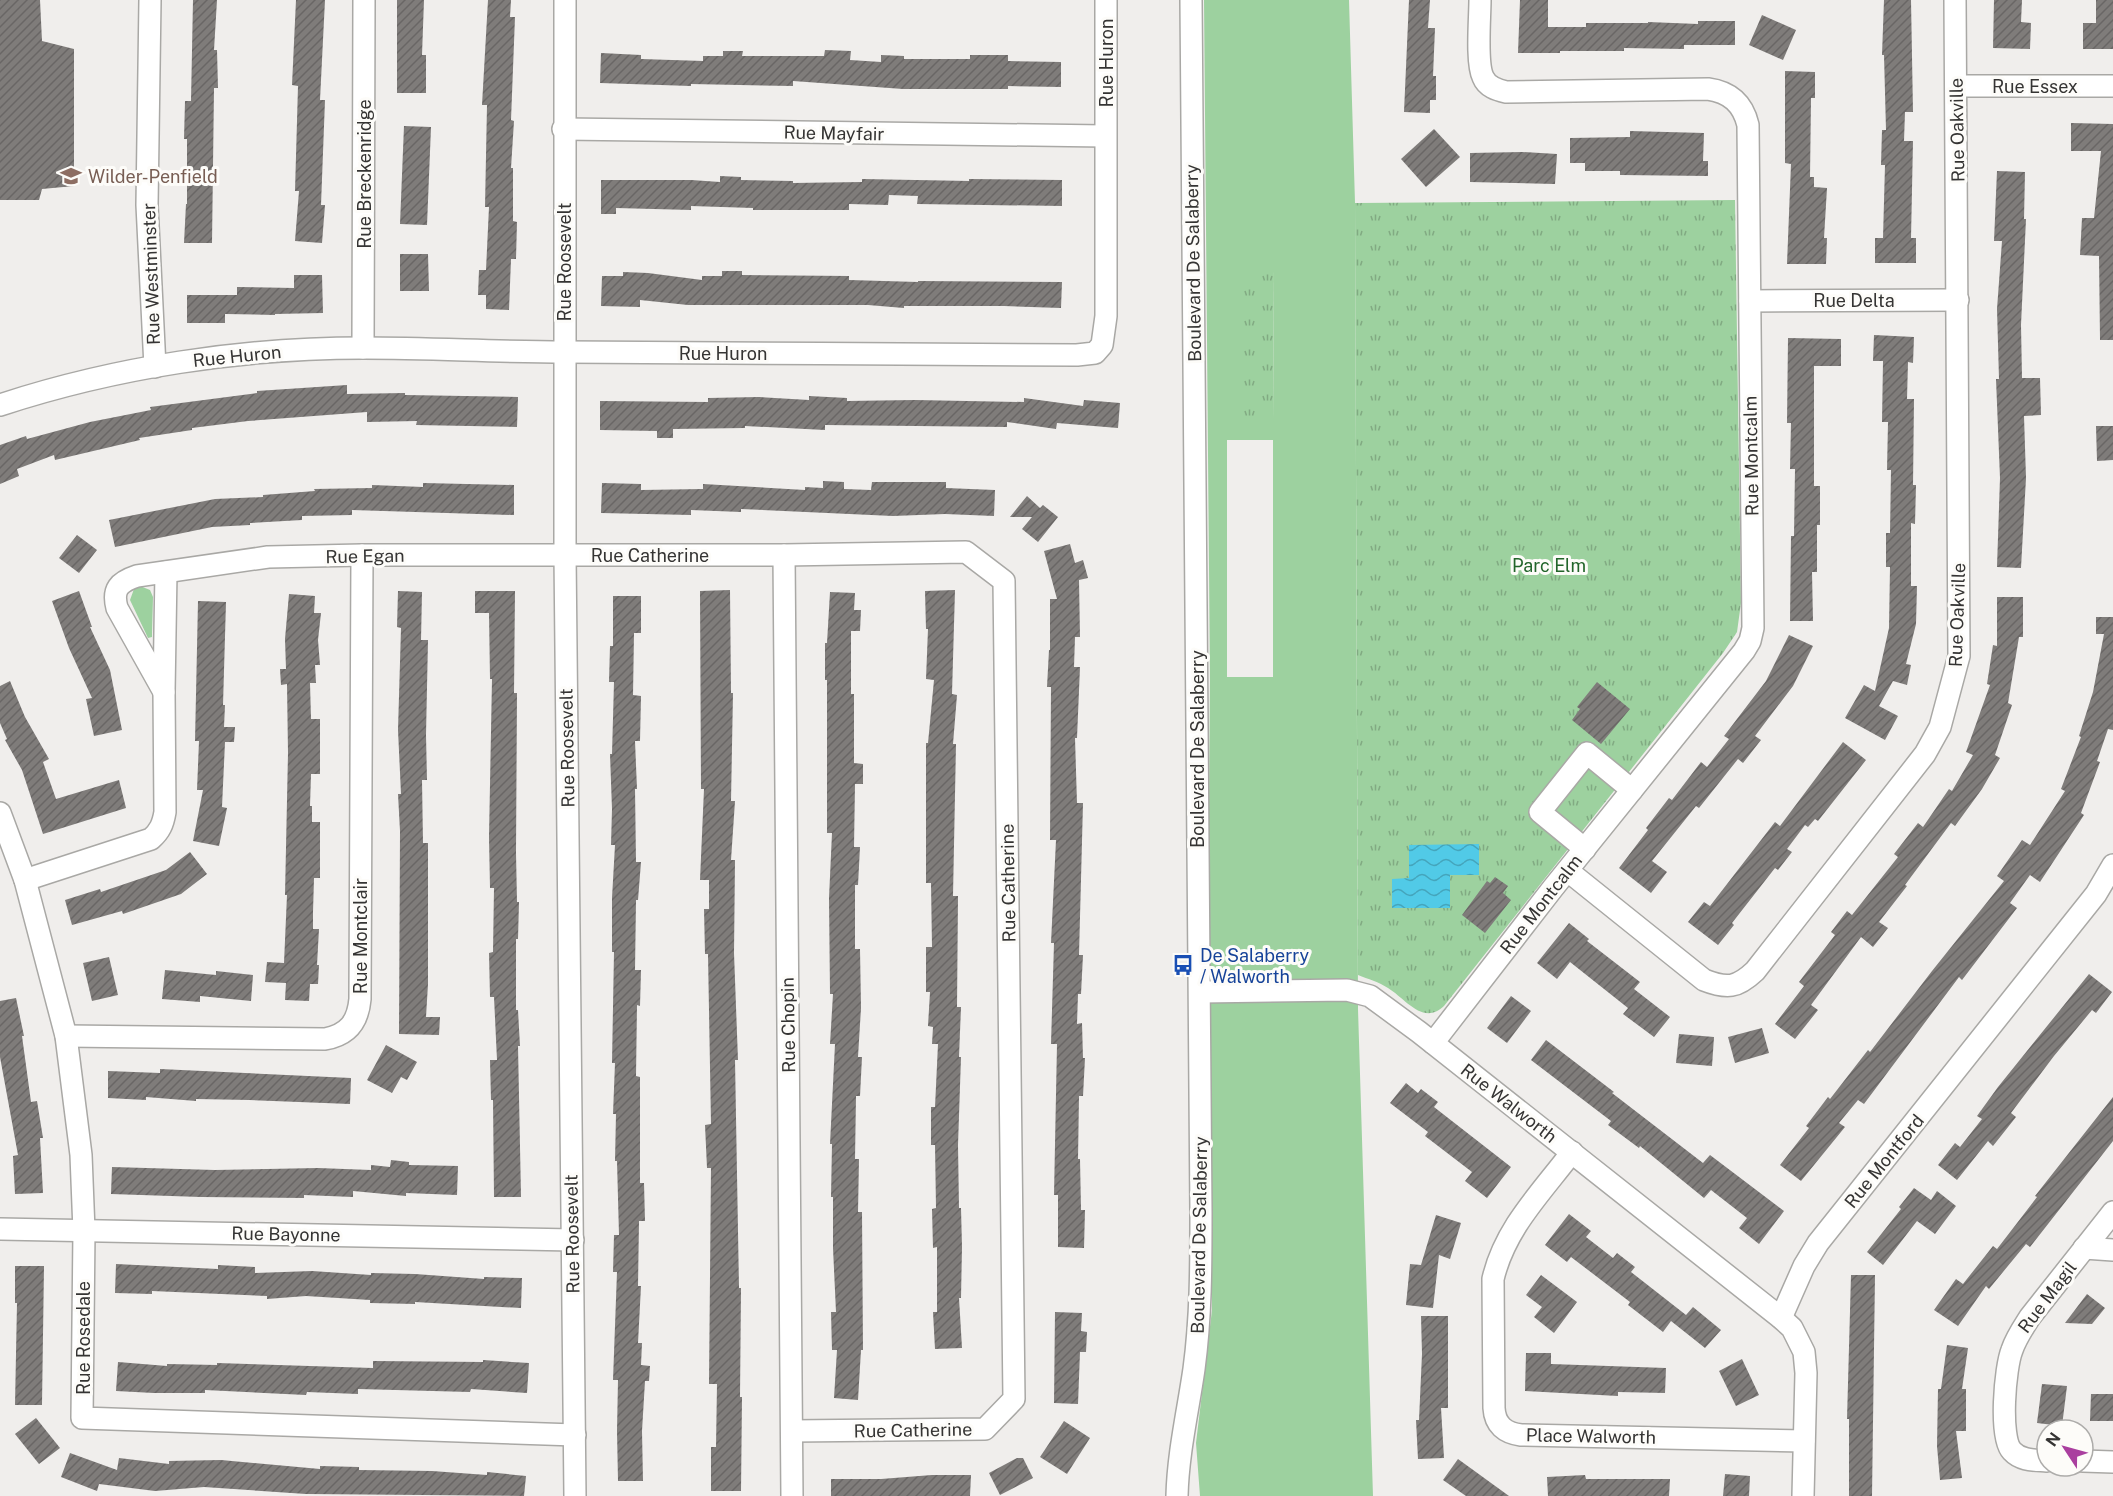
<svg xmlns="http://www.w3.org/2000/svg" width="2113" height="1496" font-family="'Public Sans',sans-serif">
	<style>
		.grass { fill: #9dd19f; fill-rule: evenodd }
		.park { fill: url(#park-tufts) }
		.water { fill: url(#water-waves) }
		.building { fill: url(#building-hatch) }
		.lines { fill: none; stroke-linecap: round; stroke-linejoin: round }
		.minor-casing { stroke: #a9a8a5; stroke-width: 24 }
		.minor { stroke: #fff; stroke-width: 21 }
		.labels { text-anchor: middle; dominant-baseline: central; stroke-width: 6; stroke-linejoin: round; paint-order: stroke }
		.street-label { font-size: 18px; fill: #353433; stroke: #fdfcf9 }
		.education-label { font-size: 18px; fill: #785e54; stroke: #fdfcf9; text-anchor: start }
		.park-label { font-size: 18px; fill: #22652a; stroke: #fdfcf9 }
		.transit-label { font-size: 18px; fill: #164399; stroke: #fdfcf9; text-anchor: start }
	</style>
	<defs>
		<pattern id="park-tufts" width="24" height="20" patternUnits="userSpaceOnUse" patternTransform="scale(1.5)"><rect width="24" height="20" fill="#9dd19f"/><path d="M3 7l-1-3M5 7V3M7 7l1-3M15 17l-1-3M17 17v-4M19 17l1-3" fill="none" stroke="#81aa82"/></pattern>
		<pattern id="water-waves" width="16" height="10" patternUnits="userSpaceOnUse" patternTransform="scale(1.5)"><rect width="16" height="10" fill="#51cae7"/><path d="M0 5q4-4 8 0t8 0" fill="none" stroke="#44a5bc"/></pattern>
		<pattern id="building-hatch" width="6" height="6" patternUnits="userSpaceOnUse" patternTransform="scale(1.5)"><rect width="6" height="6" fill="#7f7c7a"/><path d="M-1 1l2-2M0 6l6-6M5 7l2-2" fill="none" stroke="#696665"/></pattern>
	</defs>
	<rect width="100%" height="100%" fill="#f0eeec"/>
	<g class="grass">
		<path d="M1204 0H1349L1355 203 1358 1009 1373 1496H1200L1196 1443 1212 1310 1208 946 1210 680ZM1238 269H1274L1273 420H1239ZM1227 440H1273V677H1227Z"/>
		<path d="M140 586 150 590 153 597 152 634V637L148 638 130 600 134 589Z"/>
	</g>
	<g class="park">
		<path d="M1735 200 1741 603 1737 632 1723 653 1444 1006C1423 1026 1406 999 1388 988 1379 982 1368 979 1358 975L1355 203Z"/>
		<path d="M1274 268 1273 420H1238V269Z"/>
	</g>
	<path class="water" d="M1479 844V875H1450V908H1392V879L1409 878V845Z"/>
	<g class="building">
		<path d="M0 0H40L42 41 74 49V186L42 189 39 200H0Z"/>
		<path d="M193 0H217L214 50H217L218 88H214L212 243H184L186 204H187V139H184L185 101H191Z"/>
		<path d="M296 0H325L320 100H325L321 205H325L322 243 295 241 299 191H295L298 86 292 85Z"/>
		<path d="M397 0H424L422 55H426V93H397Z"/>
		<path d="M488 0H511L510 17H515L511 120 514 121 511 168H513V221L517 222 516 259H511L509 310 486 309V295H478L479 270H486L489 207H485L487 105H482Z"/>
		<path d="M1409 0H1430L1428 28H1435L1433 76H1436V100H1430V113L1404 112Z"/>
		<path d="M1520 0H1548V27H1586V23H1648V22L1698 24V21H1735V45H1684V49L1624 48V51H1560V53H1518Z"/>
		<path d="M1884 0H1911L1913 112H1905L1904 141H1913L1911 238H1916V263H1875V238H1883L1885 165H1881L1882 130H1886L1884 55H1882Z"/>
		<path d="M1994 0H2022L2021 22 2031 23 2030 49 1993 48Z"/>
		<path d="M2096 0H2113V49H2083V23H2096Z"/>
		<path d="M1762 15 1796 30 1783 60 1749 45Z"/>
		<path d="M825 50 851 51 850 60 881 62V55L904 56V59H970V55H1008V61L1061 62V87L1008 86V89H903L793 81V86L691 84V86L600 83 601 53 641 55V59L703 61V56H723V51H743L742 56H824Z"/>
		<path d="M1785 71 1815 72V98H1811L1810 177H1814V187L1827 188 1824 238H1827L1826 264H1787L1791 164 1785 163Z"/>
		<path d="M2071 123 2113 124V340H2100L2099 256 2080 255 2082 218H2094L2101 151H2071Z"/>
		<path d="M404 126 431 127 427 225 400 224Z"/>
		<path d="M1434 129 1460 157 1426 187 1401 159Z"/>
		<path d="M1630 131 1704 133 1703 161H1708V176L1620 175V171H1585V163H1570V138L1630 137Z"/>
		<path d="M1522 152 1557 154 1555 184 1470 182V153Z"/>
		<path d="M1997 171 2025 172 2024 219H2026L2021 325 2022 378H2040L2041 415 2024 416 2026 478 2021 568 1997 567 2000 478 1996 379H1999L1997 309 2002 241H1994Z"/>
		<path d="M720 176 741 177V180L793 181V183L862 182V179L969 181V179L1062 180V206L917 204 918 196 889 195 888 205 849 204V210H753V208L691 206V210L616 208V214H601V180H691L720 182Z"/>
		<path d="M400 254H428L429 291H400Z"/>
		<path d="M722 271H742V275L849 276V280L918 282V281L1062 282 1061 308 1004 306H904V308L868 305H688L640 300V307L601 306 602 276H623V272L648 273 702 280V276H722Z"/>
		<path d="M294 275H322L323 313 275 314V315L225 314V323H187V295H237V287L294 288Z"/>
		<path d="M1874 335 1914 337 1913 363 1908 362 1907 399H1914L1913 485H1916L1915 524 1911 523V586H1917L1916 624 1906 664 1911 665 1907 685 1893 681 1879 706 1898 716 1885 740 1845 718 1864 685 1875 691 1889 628 1890 567H1886V533H1890L1891 470H1887L1888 422H1882L1883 361H1873Z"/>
		<path d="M1788 338 1841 339V366H1814V486H1820V525H1817V572H1812L1813 621H1790L1791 536H1794L1795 469H1790L1791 423H1787Z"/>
		<path d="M347 385V394L405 393V395L518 397 517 427 416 425 417 421 367 422V412L248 421 192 428V430L139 438 140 440 55 460 54 455 17 469 19 476 0 484V445L26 436 27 439 90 422 151 410 150 407 257 393V391Z"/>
		<path d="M809 396 847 398V401L915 400 1024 402V398L1083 406 1084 400 1120 403 1118 428 1057 423 1056 429 1007 422V427L825 425V430L745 426V428L673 429V438H657V431L600 430V401L708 402V398L759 397 809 400Z"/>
		<path d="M2096 426H2113V460L2097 461Z"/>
		<path d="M823 481 844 482V489L871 490 872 482H946V488L995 490 994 516 945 514 893 516 741 509V512L691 510V515L601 513 602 483 641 484V490L703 489V484L805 490V487L823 488Z"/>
		<path d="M423 483 514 485V515L352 510V515L302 516V520L250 523V525L212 527 115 547 109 520 215 499 263 497V495L315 491 314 489 372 488V485L423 487Z"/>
		<path d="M1027 496 1040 508 1043 505 1058 517 1038 542 1022 529 1032 517H1010Z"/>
		<path d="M77 535 97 550 79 573 59 558Z"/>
		<path d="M1070 544 1075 563 1083 560 1088 578 1079 580 1080 637H1075L1074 667H1080L1077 738H1075L1077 803H1083L1079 955H1083L1081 994H1078L1077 1024 1082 1023 1083 1058H1085L1083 1096H1079L1078 1159H1080L1081 1210H1085L1084 1248 1058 1247V1195H1054L1057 1044H1051L1054 943H1051L1056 840H1050L1051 687H1047L1049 650H1050V599H1057L1044 551Z"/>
		<path d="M730 590 731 693H733L731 801H735L731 860H735L734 953 738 1060H735L739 1288H741L740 1397H742L741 1491H711V1447H716L717 1384H709L711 1168H707L705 1125 711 1124 708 954H705L704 909H709V880H700L704 789H701L700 591Z"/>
		<path d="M955 590 952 694 957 695 953 744H956L953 896H958L957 1007H961L959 1057H961L958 1145 959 1208H961L962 1247 961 1298H959L962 1348 935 1349 933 1312H937V1247L933 1248 932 1209 936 1208 935 1145H931V1107H935L938 1044H932L933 1027 928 1026 930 992H926V947H932L931 883H926V743H928L934 680 926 679 928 629H926L925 591Z"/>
		<path d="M79 591 92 627H90L110 670 122 730 94 736 86 699 92 698 69 648 52 601Z"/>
		<path d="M398 591 422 592 421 640H428L426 735 427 780H422L423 843H428V984L426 1017H440L439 1035 399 1034 400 831 398 794H401L398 730 401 628 397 627Z"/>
		<path d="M475 591H515L514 693H517L516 853 517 902H519L518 939H516V1010H518L520 1046H518L521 1197H494L493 1100H491L490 1060H497L494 997H490L489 953 493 952 494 888H490L489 837 492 679H490L489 613H475Z"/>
		<path d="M830 592 855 593 854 610H861L860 631H851V694H854V763L863 764V784H855L854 847H860L858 885H855V949H860L861 1008 858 1057H862L860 1096H856L855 1159H859L858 1212H862L863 1350H861L858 1400 834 1398 837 1350H832L831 1312H836L833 1248V1197H831L832 1144H830L835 1044H830L833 994H830L829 898 832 833H827V680H825V643H827Z"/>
		<path d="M289 594 315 596 314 613H321L318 640 320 665H315L316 683H310L311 719H320V774H311L310 806H312V822H320V878H314L313 912V929H319L317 965H319L318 984H310L309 1001 285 1000 286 983 265 982 267 962 284 963 287 895H285L288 753 287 684 281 685 280 669H286L285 639Z"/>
		<path d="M613 596H641V633H634L633 695 641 696 640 741H635L637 789H635L636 862H641L638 900H636L635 970H641L640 1006 637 1005 636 1076 640 1077V1183H644L645 1221H639L638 1286H641L638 1343H642L641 1365 650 1366 649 1381H645L642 1431 643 1481H618L617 1431 618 1380H613L617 1272H613L614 1235H619L617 1161H615L616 1114H613L615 1063H612L614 952H612V898L615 845H611L612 809 610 754H612L614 682H609L610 646H613Z"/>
		<path d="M1997 597H2023V637H2019L2008 703 2012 705 1995 755 2000 758 1982 789 1955 826 1951 823 1905 885 1907 886 1879 922 1888 928 1873 947 1861 937 1811 1005 1818 1010 1795 1039 1775 1024 1804 986 1799 982 1835 935 1831 932 1847 911 1852 915 1898 857 1894 854 1918 823 1923 827 1949 789 1952 791 1973 755 1966 752 1990 685 1987 684 1993 645 1997 646Z"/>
		<path d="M198 601 226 602 223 705H225L224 727H235L234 742H225L222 807 227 808 219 846 193 841 203 790H197L199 741H195Z"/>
		<path d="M2096 617H2113V730L2108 729 2097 761 2100 762 2081 813 2084 815 2040 882 2030 875 2010 903 2017 908 1962 980 1959 977 1864 1104 1858 1100 1839 1123 1845 1127 1801 1181 1780 1165 1809 1128 1806 1126 1828 1097 1830 1099 1868 1050 1870 1052 1932 971 2004 881 1997 876 2022 840 2030 845 2065 791 2061 789 2081 737 2079 736 2093 692 2104 634H2096Z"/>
		<path d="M1789 635 1813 646 1793 686 1755 736 1761 740 1743 763 1738 759 1699 808 1696 806 1652 861 1667 872 1651 893 1619 868 1648 830 1646 828 1669 798 1672 800 1701 762 1707 767 1729 739 1724 736 1766 681Z"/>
		<path d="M10 681 25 717 49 759 43 762 56 799 119 780 126 808 43 834 22 770 5 740 7 739 0 723V686Z"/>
		<path d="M1597 682 1630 709 1601 744 1572 720 1580 709 1577 707Z"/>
		<path d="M1843 742 1866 760 1818 821 1815 819 1808 827 1805 825 1787 849 1792 852 1778 870 1775 868 1732 923 1734 925 1718 945 1688 922 1704 902 1710 906 1775 822 1780 826Z"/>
		<path d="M190 852 207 874 181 894 123 914 122 911 72 925 65 900 100 889 101 892 166 870Z"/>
		<path d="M1495 877 1508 886 1503 893 1511 900 1485 933 1462 915 1487 881 1490 883Z"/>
		<path d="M1569 923 1589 939 1587 941 1640 982 1634 989 1670 1017 1654 1037 1623 1014 1628 1008 1570 962 1557 979 1537 963Z"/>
		<path d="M109 957 118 995 92 1001 83 963Z"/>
		<path d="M165 970 216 975V971L253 975 251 1001 200 996V1002L162 999Z"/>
		<path d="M2089 974 2112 992 2096 1013 2092 1010 2054 1056 2011 1113 2016 1117 1993 1146 1988 1141 1957 1180 1938 1165 1955 1143 1960 1147 1982 1119 1977 1116 1998 1087Z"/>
		<path d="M1511 996 1531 1011 1507 1043 1487 1028Z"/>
		<path d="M16 998 24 1036H22L31 1102 37 1101 43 1138H40L43 1193 15 1194 13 1156 18 1155 0 1057V1001Z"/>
		<path d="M1762 1028 1769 1053 1735 1063 1728 1037Z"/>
		<path d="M1679 1034 1714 1037 1712 1066 1676 1063Z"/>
		<path d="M1546 1040 1614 1092 1612 1093 1703 1163 1710 1155 1784 1211 1759 1244 1739 1228 1747 1218 1711 1190 1704 1198 1640 1146 1639 1148 1608 1125 1611 1121 1531 1060Z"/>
		<path d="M386 1045 417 1062 407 1080 401 1077 392 1093 367 1080Z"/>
		<path d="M160 1069 351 1078 350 1104 249 1100 196 1099V1101L146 1097V1100L108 1098V1071L160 1073Z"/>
		<path d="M1406 1083 1418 1093 1421 1089 1438 1102 1434 1107 1511 1167 1487 1198 1465 1181 1472 1172 1425 1136 1428 1132 1390 1103Z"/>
		<path d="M2113 1097V1141L2030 1247 2026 1244 1989 1289 1986 1286 1958 1326 1934 1310 1956 1279 1963 1284 1993 1246 1997 1249 2037 1197 2035 1196Z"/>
		<path d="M391 1160 409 1162V1165L458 1166 457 1195 406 1193V1196L353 1191V1197L304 1195V1198L201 1197 111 1194 112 1167 215 1170 318 1168 371 1170V1165L390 1167Z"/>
		<path d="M1914 1188 1931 1200 1937 1191 1956 1206 1935 1234 1917 1221 1883 1265 1867 1252 1901 1209 1899 1207Z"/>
		<path d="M1569 1214 1591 1231 1586 1237 1613 1258 1617 1253 1635 1267 1631 1272 1686 1315 1693 1307 1721 1330 1705 1348 1671 1321 1663 1332 1628 1305 1630 1302 1571 1257 1567 1262 1545 1245Z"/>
		<path d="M1436 1215 1461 1223 1450 1259 1439 1255 1433 1308 1406 1305 1410 1264 1421 1265Z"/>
		<path d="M116 1264 218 1269V1265L255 1267V1273L312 1271 371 1275V1273L415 1274 484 1279V1277L522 1278 521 1308 415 1302V1304L370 1303V1300L306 1296 267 1299V1296L152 1291V1294L115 1293Z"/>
		<path d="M15 1266H44L42 1405H15L17 1303H15Z"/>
		<path d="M1541 1275 1577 1302 1554 1333 1534 1317 1542 1307 1526 1295Z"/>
		<path d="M1851 1275H1875L1872 1496H1849V1419H1847Z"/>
		<path d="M2087 1294 2105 1308 2092 1324 2065 1323Z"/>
		<path d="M1055 1312 1082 1313 1081 1331 1087 1332 1086 1352H1080L1078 1404 1054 1403Z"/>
		<path d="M1421 1316H1448V1408H1441L1444 1458 1418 1459 1416 1420H1419L1422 1354Z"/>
		<path d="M1947 1345 1968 1348 1962 1389H1966V1431H1956L1962 1478 1940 1480 1937 1446 1938 1389H1941Z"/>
		<path d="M1526 1353H1551V1364L1666 1368 1665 1393 1618 1392V1396L1525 1391Z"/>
		<path d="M1742 1359 1759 1395 1736 1406 1719 1371Z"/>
		<path d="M483 1360 529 1363 527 1393 471 1389 470 1392 358 1389V1394L307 1392 306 1395 205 1390V1393H154L116 1391 118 1362 167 1366V1364L217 1365V1363L373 1368V1361L483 1362Z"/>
		<path d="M2042 1384 2067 1386 2062 1426 2037 1423Z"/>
		<path d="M2091 1394H2113V1421H2090Z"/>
		<path d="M36 1418 60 1448 39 1464 15 1434Z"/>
		<path d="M1064 1421 1090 1438 1067 1474 1040 1457Z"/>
		<path d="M70 1453 117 1470 119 1458 169 1464V1461L221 1460 320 1469V1466L359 1467V1470L432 1471 487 1475V1472L526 1476 524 1496 306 1494 204 1487 155 1491 99 1484 97 1491 61 1477Z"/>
		<path d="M1017 1458H1023L1033 1478 1000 1495 989 1473Z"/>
		<path d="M1458 1459 1509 1496H1466L1443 1480Z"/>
		<path d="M1725 1474 1750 1476 1749 1496H1723Z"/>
		<path d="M932 1475H971L970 1496H831V1479H881Z"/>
		<path d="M1585 1475 1586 1479H1670L1669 1496H1548L1547 1477Z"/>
	</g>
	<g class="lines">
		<defs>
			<g id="minor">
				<path d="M150 0 147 205 155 367"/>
				<path d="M565 0V555L575 1496"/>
				<path d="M1956 86H2113"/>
				<path d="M563 129 1105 136"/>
				<path d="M1750 301 1958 300"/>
				<path d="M363 348 364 0"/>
				<path d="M0 405C116 367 242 348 364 348 431 348 498 352 565 352 736 353 906 354 1077 355L1095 353 1102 345 1106 316V0"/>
				<path d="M784 555 792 1496"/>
				<path d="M164 692 117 608C112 589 119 582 137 576L268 557 362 555H784L966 552 1004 581 1014 1399 985 1429 792 1431"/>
				<path d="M0 813 25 880 66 1036 81 1155 84 1231 82 1418 575 1435"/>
				<path d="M1585 849 1540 812 1587 753 1632 790"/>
				<path d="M1568 871 1704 980C1727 989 1737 988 1755 971L1925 754 1940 727 1959 656 1955 0"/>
				<path d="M25 880 151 839C160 831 163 824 165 812L164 692 166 572"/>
				<path d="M1200 992 1347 990 1370 996 1419 1032 1781 1318 1792 1328 1804 1352 1806 1373 1803 1496"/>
				<path d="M66 1036 325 1039C348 1035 358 1022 360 999L362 555"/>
				<path d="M1433 1043 1553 888 1744 651 1750 641 1753 628 1748 125C1743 104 1730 92 1708 89L1506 92C1497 90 1487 87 1483 77 1476 63 1480 18 1480 0"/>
				<path d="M1572 1152C1541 1193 1505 1228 1493 1279L1494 1408C1495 1425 1505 1433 1521 1435L1804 1441"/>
				<path d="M0 1229 573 1240"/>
				<path d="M2084 1248 2113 1250"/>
				<path d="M1781 1318 1804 1266 1818 1243 2096 894 2113 865"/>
				<path d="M2047 1461C2035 1460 2021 1461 2012 1451 1999 1438 2005 1367 2012 1350 2016 1338 2023 1328 2030 1317L2113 1212"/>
				<path d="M2083 1461 2113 1462"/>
				<path d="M1177 1496C1178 1453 1188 1411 1194 1369 1201 1317 1201 1265 1201 1213L1191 0"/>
			</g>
		</defs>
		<use href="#minor" class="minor-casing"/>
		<use href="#minor" class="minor"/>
	</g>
	<defs>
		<symbol id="school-bare" viewBox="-9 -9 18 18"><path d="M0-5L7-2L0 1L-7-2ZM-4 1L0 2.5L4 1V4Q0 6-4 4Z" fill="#8d6e63" stroke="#fdfcf9" stroke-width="2.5" paint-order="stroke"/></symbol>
		<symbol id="bus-bare" viewBox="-9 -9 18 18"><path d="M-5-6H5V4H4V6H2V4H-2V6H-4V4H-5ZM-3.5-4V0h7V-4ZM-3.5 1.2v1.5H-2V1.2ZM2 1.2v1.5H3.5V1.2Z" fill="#1a4fb4" stroke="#fdfcf9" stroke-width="2.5" paint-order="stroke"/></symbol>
	</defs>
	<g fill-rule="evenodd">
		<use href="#school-bare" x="56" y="161" width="30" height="30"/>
		<use href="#bus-bare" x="1168" y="950" width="30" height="30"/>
	</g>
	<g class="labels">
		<g class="street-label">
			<text transform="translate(1106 63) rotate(-90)">Rue Huron</text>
			<text x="2035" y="86">Rue Essex</text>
			<text transform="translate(1957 130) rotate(-91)">Rue Oakville</text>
			<text transform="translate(834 133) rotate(1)">Rue Mayfair</text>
			<text transform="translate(364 174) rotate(-90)">Rue Breckenridge</text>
			<text transform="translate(564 262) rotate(-90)">Rue Roosevelt</text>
			<text transform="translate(1193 263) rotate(-91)">Boulevard De Salaberry</text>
			<text transform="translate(151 274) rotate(-92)">Rue Westminster</text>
			<text x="1854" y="300">Rue Delta</text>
			<text x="723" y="353">Rue Huron</text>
			<text transform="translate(237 356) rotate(-6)">Rue Huron</text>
			<text transform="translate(1751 456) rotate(-91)">Rue Montcalm</text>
			<text x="650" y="555">Rue Catherine</text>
			<text transform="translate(365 556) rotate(-1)">Rue Egan</text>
			<text transform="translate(1957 615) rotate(-88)">Rue Oakville</text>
			<text transform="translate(567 748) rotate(-91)">Rue Roosevelt</text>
			<text transform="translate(1197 749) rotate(-90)">Boulevard De Salaberry</text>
			<text transform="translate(1008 883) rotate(-91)">Rue Catherine</text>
			<text transform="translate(1541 904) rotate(-52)">Rue Montcalm</text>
			<text transform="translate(360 936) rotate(-90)">Rue Montclair</text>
			<text transform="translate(788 1025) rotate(-91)">Rue Chopin</text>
			<text transform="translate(1509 1103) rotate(38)">Rue Walworth</text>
			<text transform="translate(1884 1161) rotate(-51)">Rue Montford</text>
			<text transform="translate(286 1234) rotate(1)">Rue Bayonne</text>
			<text transform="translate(572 1234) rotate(-91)">Rue Roosevelt</text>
			<text transform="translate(1199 1235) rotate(-89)">Boulevard De Salaberry</text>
			<text transform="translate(2047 1297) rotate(-53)">Rue Magil</text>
			<text transform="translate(83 1338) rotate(-90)">Rue Rosedale</text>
			<text transform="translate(913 1430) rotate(-1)">Rue Catherine</text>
			<text transform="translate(1591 1436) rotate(1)">Place Walworth</text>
		</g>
		<g class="education-label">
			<text x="88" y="176">Wilder-Penfield</text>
		</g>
		<g class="park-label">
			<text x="1549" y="565">Parc Elm</text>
		</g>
		<g class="transit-label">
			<text x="1200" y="955">De Salaberry<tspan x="1200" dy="21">/ Walworth</tspan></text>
		</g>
	</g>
	<g transform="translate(2065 1448) rotate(306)"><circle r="28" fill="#fdfcf9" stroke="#adacaa" stroke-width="1.5"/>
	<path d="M0-4.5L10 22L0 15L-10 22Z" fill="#aa3f9f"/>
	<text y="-9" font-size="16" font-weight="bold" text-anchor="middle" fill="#353433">N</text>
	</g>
</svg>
